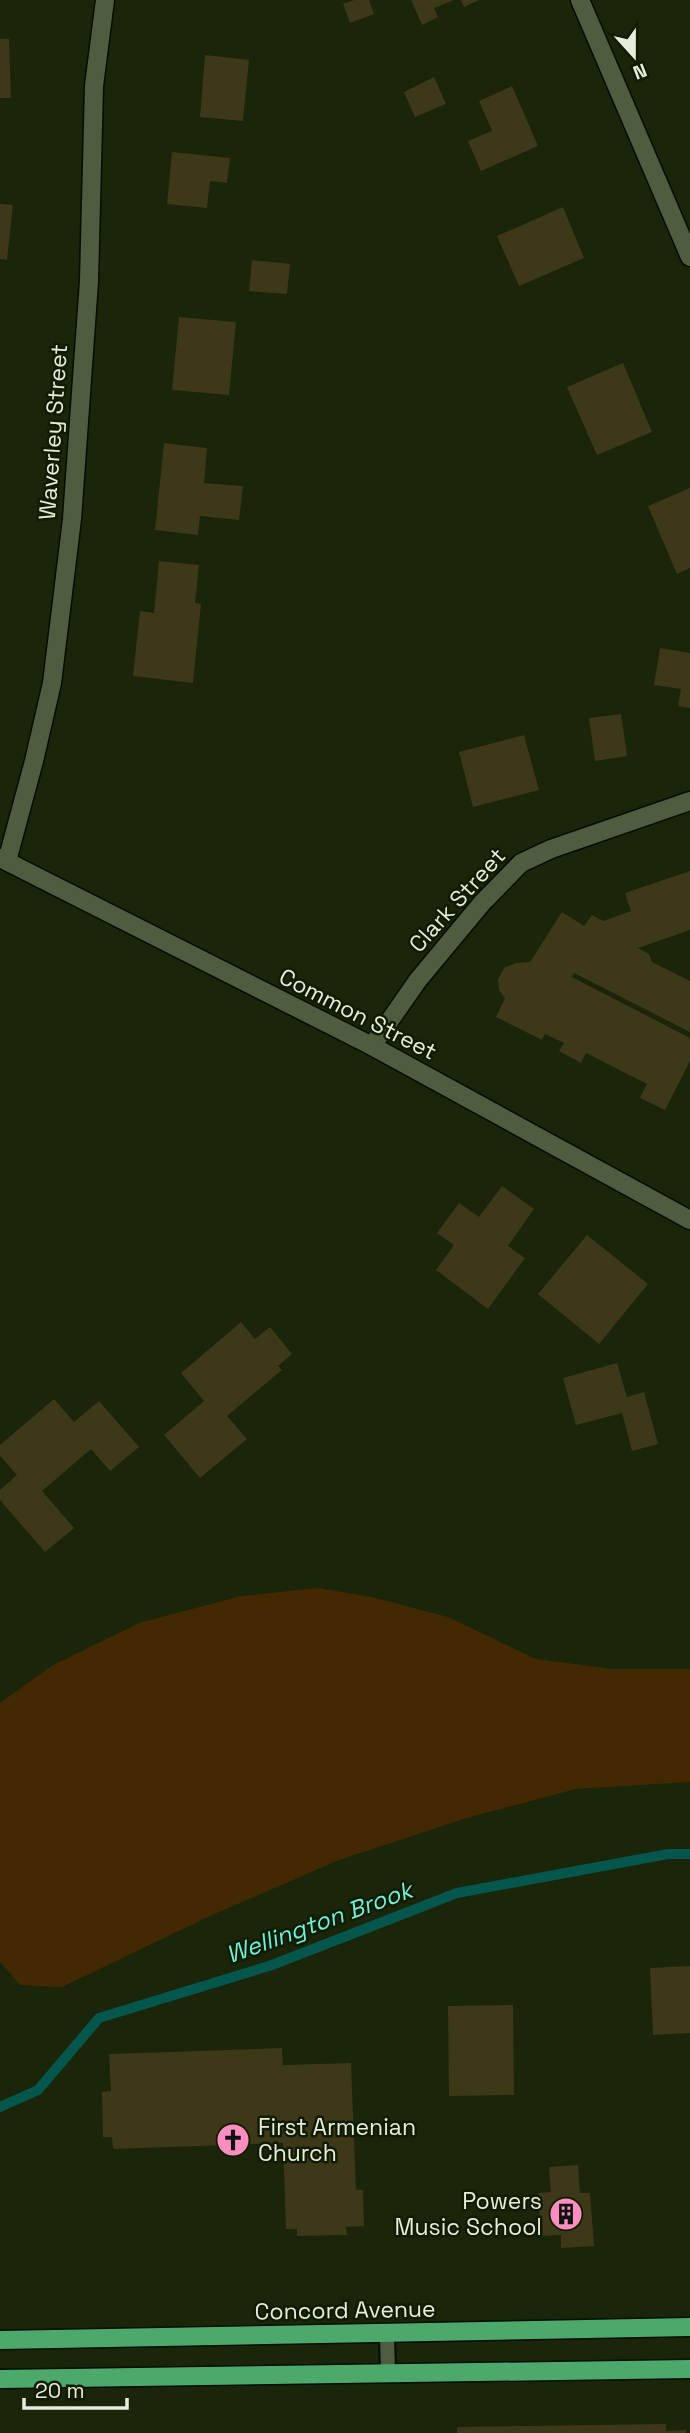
<svg xmlns="http://www.w3.org/2000/svg" width="690" height="2433" font-family="'Space Grotesk',sans-serif">
	<style>
		.green { fill: #422901 }
		.lines { fill: none; stroke-linecap: round; stroke-linejoin: round }
		.stream { stroke: #05574d; stroke-width: 10 }
		.building { fill: #3d3818 }
		.lane-casing { stroke: #050e00; stroke-width: 18 }
		.street-casing { stroke: #050e00; stroke-width: 21 }
		.secondary-casing { stroke: #050e00; stroke-width: 21 }
		.primary-casing { stroke: #050e00; stroke-width: 21 }
		.lane { stroke: #4f5c3f; stroke-width: 14 }
		.street { stroke: #4f5c3f; stroke-width: 18 }
		.secondary { stroke: #4f5c3f; stroke-width: 18 }
		.primary { stroke: #4ca96b; stroke-width: 18 }
		.labels { text-anchor: middle; dominant-baseline: central; stroke-width: 5; stroke-linejoin: round; paint-order: stroke }
		.street-label { font-size: 23px; fill: #e5eddc; stroke: #111b02 }
		.poi-label { font-size: 23px; fill: #e5eddc; stroke: #111b02; text-anchor: start }
		.water-label { font-size: 24px; font-style: italic; fill: #6ef1dc; stroke: #111b02 }
	</style>
	<rect width="100%" height="100%" fill="#1a2509"/>
	<path class="green" d="M318 1588 372 1597 448 1617 536 1659 613 1669H690V1782L576 1789 470 1817 339 1860 208 1917 62 1987 20 1985 0 1962V1703L53 1665 139 1623 241 1596Z"/>
	<g class="lines">
		<path class="stream" d="M0 2107 38 2090 99 2018 272 1965 457 1893 668 1854H690"/>
	</g>
	<g class="building">
		<path d="M354 0H369L374 14 350 23 343 4Z"/>
		<path d="M411 0H454L434 8 438 17 422 25Z"/>
		<path d="M461 0H479L464 7Z"/>
		<path d="M0 39H9L11 98H0Z"/>
		<path d="M205 55 249 60 243 121 200 117Z"/>
		<path d="M434 77 446 104 415 117 404 92Z"/>
		<path d="M512 86 538 146 481 171 468 141 492 131 479 101Z"/>
		<path d="M172 152 230 158 227 183 210 181 207 208 167 204Z"/>
		<path d="M0 204 13 205 7 260 0 259Z"/>
		<path d="M563 207 584 258 519 286 497 236Z"/>
		<path d="M252 260 290 264 287 294 249 291Z"/>
		<path d="M179 317 236 322 229 395 172 390Z"/>
		<path d="M623 363 652 432 597 455 567 387Z"/>
		<path d="M164 443 207 448 204 483 243 486 239 520 200 516 198 535 155 530Z"/>
		<path d="M690 488V568L677 574 648 506Z"/>
		<path d="M159 561 199 565 195 603 201 604 193 683 133 676 140 611 154 613Z"/>
		<path d="M660 648 690 653V708L678 706 681 689 654 685Z"/>
		<path d="M621 714 627 756 595 761 589 718Z"/>
		<path d="M524 735 539 790 473 807 459 752Z"/>
		<path d="M690 871V930L638 948 649 954 652 962 690 981V1032L574 973 572 977 690 1038V1061L665 1110 640 1098 647 1084 586 1053 581 1063 559 1051 564 1043 545 1034 542 1040 496 1017 505 998 499 990 498 979 504 968 516 963 530 962 562 912 584 926 592 915 603 921 631 911 625 893Z"/>
		<path d="M502 1186 534 1209 508 1246 525 1258 488 1309 436 1270 454 1245 437 1233 459 1203 479 1217Z"/>
		<path d="M587 1235 648 1284 599 1344 538 1294Z"/>
		<path d="M241 1322 255 1339 270 1327 292 1354 278 1366 282 1370 227 1416 247 1439 200 1478 164 1435 204 1401 181 1373Z"/>
		<path d="M617 1363 627 1397 644 1392 658 1444 632 1451 622 1413 576 1425 563 1378Z"/>
		<path d="M54 1399 74 1422 99 1401 139 1447 110 1471 91 1449 42 1491 74 1528 45 1552 0 1500V1490L17 1475 0 1456V1445Z"/>
		<path d="M690 1966V2033L653 2035 650 1968Z"/>
		<path d="M513 2005 514 2095 449 2096 448 2006Z"/>
		<path d="M282 2048 283 2065 351 2063 356 2190H363L364 2226 346 2227 347 2235 297 2236V2229H286L283 2143 113 2149 112 2137H103L102 2092 111 2091 109 2054Z"/>
		<path d="M578 2165 580 2193H590L594 2246 561 2248V2235L541 2236 538 2193 551 2192 549 2167Z"/>
		<path d="M666 2424V2431L686 2430V2433H457V2427Z"/>
	</g>
	<g class="lines">
		<defs>
			<path id="lane" d="M387 2335 388 2373"/>
			<g id="street">
				<path d="M580 0 690 257"/>
				<path d="M372 1046 418 980 482 903 521 863 551 849 690 801"/>
			</g>
			<g id="secondary">
				<path d="M0 858 372 1046 690 1220"/>
				<path d="M7 861 34 761 52 683 72 519 89 281 94 86 105 0"/>
			</g>
			<g id="primary">
				<path d="M0 2340 690 2327"/>
				<path d="M0 2379 690 2369"/>
			</g>
		</defs>
		<use href="#lane" class="lane-casing"/>
		<use href="#street" class="street-casing"/>
		<use href="#secondary" class="secondary-casing"/>
		<use href="#primary" class="primary-casing"/>
		<use href="#lane" class="lane"/>
		<use href="#street" class="street"/>
		<use href="#secondary" class="secondary"/>
		<use href="#primary" class="primary"/>
	</g>
	<defs>
		<symbol id="church-disc" viewBox="-11 -11 22 22"><circle r="9.5" fill="#fd8ebf" stroke="#111b02"/><path d="M-1.2-6h2.4v3.5h3.3v2.4h-3.3V6h-2.4V-.1h-3.3v-2.4h3.3Z" fill="#111"/></symbol>
		<symbol id="building-disc" viewBox="-11 -11 22 22"><circle r="9.5" fill="#fd8ebf" stroke="#111b02"/><path d="M-4-6H4V6H1V3H-1V6H-4ZM-2.5-4.3h1.7v1.8h-1.7ZM.8-4.3h1.7v1.8H.8ZM-2.5-1h1.7V.8h-1.7ZM.8-1h1.7V.8H.8Z" fill="#111"/></symbol>
	</defs>
	<g fill-rule="evenodd">
		<use href="#church-disc" x="214" y="2121" width="38" height="38"/>
		<use href="#building-disc" x="547" y="2195" width="38" height="38"/>
	</g>
	<g class="labels">
		<g class="street-label">
			<text transform="translate(53 432) rotate(-86)">Waverley Street</text>
			<text transform="translate(457 900) rotate(-48)">Clark Street</text>
			<text transform="translate(358 1014) rotate(27)">Common Street</text>
			<text transform="translate(345 2310) rotate(-1)">Concord Avenue</text>
		</g>
		<g class="poi-label">
			<text x="258" y="2127">First Armenian<tspan x="258" dy="26">Church</tspan></text>
			<text x="542" y="2201" text-anchor="end">Powers<tspan x="542" dy="26">Music School</tspan></text>
		</g>
		<g class="water-label">
			<text transform="translate(319 1922) rotate(-20)">Wellington Brook</text>
		</g>
	</g>
	<g transform="translate(634 56) rotate(159)" stroke="#111b02" stroke-width="5" paint-order="stroke">
	<path d="M0-5L12 26L0 18L-12 26Z" fill="#e5eddc"/>
	<text y="-10" font-size="19" font-weight="bold" text-anchor="middle" fill="#e5eddc">N</text>
	</g>
	<path d="M24 2398v10h103v-10" fill="none" stroke="#e5eddc" stroke-width="3.5"/>
	<text x="35" y="2398" font-size="21" fill="#e5eddc" stroke="#111b02" stroke-width="5" paint-order="stroke">20 m</text>
</svg>
